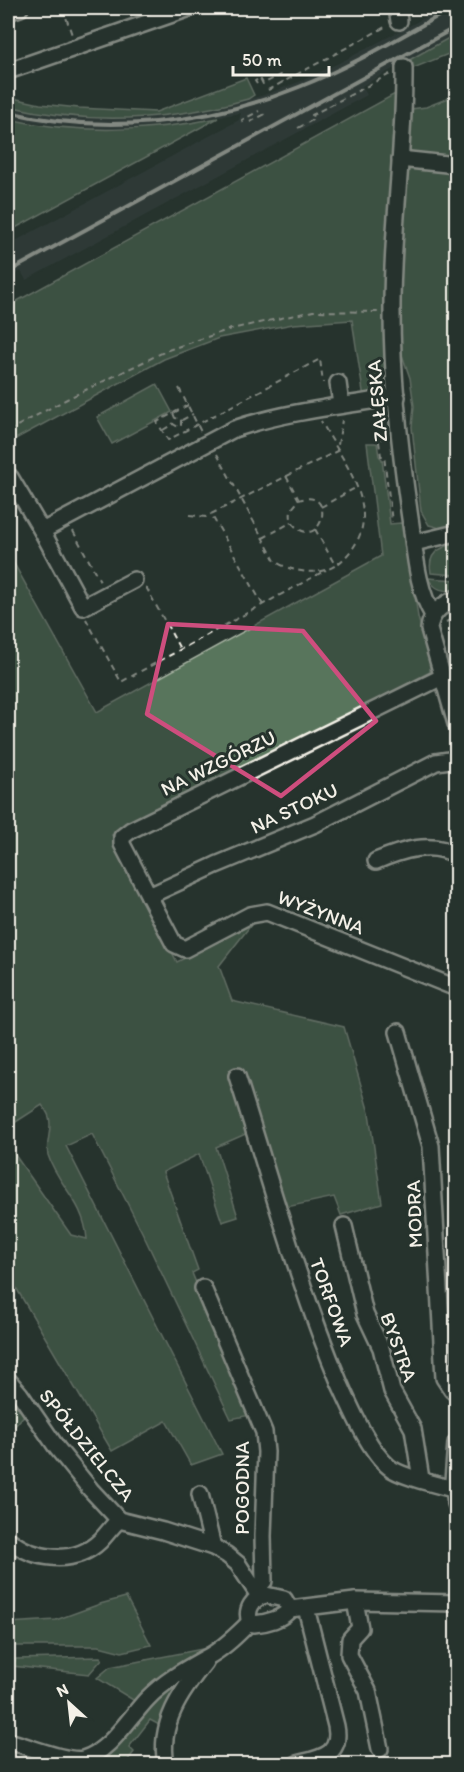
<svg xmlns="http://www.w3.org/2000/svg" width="464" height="1772" font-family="Itim,sans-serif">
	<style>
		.built { fill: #394242 }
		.green { fill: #59745b; stroke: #a6b2a2; stroke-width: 1.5 }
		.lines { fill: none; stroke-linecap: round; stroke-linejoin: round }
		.minor-casing { stroke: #f4f1e8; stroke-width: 20 }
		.path { stroke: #f4f1e8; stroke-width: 2; stroke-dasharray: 6 4.5; stroke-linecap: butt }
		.minor { stroke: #26332d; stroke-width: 15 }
		.rail { stroke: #f4f1e8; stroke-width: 4 }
		.marked { fill: none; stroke: #ce4e7e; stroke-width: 4.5; stroke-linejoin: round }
		.labels { text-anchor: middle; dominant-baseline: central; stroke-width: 6; stroke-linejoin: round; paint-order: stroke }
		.street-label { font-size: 20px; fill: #f4f1e8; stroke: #26332d }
	</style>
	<rect width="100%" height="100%" fill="#26332d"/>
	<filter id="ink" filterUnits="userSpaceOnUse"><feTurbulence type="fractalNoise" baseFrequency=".0167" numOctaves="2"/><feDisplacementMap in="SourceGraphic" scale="12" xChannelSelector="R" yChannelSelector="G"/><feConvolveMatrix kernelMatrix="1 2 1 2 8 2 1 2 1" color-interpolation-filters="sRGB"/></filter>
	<g filter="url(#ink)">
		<path class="built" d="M443 8H456V34L362 86 367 95 26 280 21 271 8 278V245L239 120 241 113 167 125 126 129H90L8 119V106L55 115 127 119 166 116 205 109 261 96 299 82 343 61Z"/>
		<g class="green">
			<path d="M456 34V51L411 69V59Z"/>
			<path d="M246 78 254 95 248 99C169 121 88 125 8 106V97L40 104 79 108 156 112Z"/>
			<path d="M395 94 386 261 389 381C384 393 376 395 364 398L352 320 293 324 219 338 164 359 8 443V306Z"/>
			<path d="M456 95V159L415 154 409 151 411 109 426 107Z"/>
			<path d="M218 118 8 232V119C76 134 150 132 218 118Z"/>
			<path d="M413 167 456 172V527L438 531 437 527 429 525 421 511 412 427 414 406 410 378 400 349V255L406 172Z"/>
			<path d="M157 384 172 412 112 444 97 417Z"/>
			<path d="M367 443H377L379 456 382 459 390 524 401 523 405 526 418 617 430 663V672L112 835 177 962 251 925 219 966 232 1001 344 1027 369 1113 382 1203 341 1215 334 1197 282 1208 250 1132 216 1147 238 1217 222 1222 199 1154 163 1172 198 1270 192 1273 250 1415 231 1419 142 1232 92 1134 66 1146 222 1454 191 1465 166 1421 112 1451 8 1274V1145L71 1235 87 1239C84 1201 58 1186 48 1155 45 1143 53 1129 49 1117 48 1113 45 1109 42 1105L8 1127V553L97 712 381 556Z"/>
			<path d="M456 543V575L431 573C427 553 439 548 456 543Z"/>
			<path d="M428 578 456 580V589C444 593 434 589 428 578Z"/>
			<path d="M8 1388 27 1412 8 1434Z"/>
			<path d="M126 1597 151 1645 122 1652 99 1646H16L8 1644V1623L56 1620 100 1604Z"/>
			<path d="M202 1649 207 1653 177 1666 153 1686 138 1703 97 1678 110 1667Z"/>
			<path d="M100 1657 102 1659 89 1674 12 1666 16 1659Z"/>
			<path d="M202 1662 163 1727 150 1720 129 1747 134 1752 125 1764H87L149 1701Z"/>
		</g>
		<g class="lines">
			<defs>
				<g id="minor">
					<path d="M397 8 399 21"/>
					<path d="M8 12 20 8"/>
					<path d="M404 67C405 149 391 231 392 313 392 381 400 450 410 518 415 549 416 587 433 615"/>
					<path d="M8 71 190 8"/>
					<path d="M400 159 456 165"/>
					<path d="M338 383 341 405"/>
					<path d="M10 477 42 531 234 429C287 411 342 406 397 397"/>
					<path d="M42 531 83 607 134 580"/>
					<path d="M414 543 456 533"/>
					<path d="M456 598C442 606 431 611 429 629L456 724"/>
					<path d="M442 677 131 830 122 837V844L174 944 185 949 250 915 267 912 456 988"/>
					<path d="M376 861C400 851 431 840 456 855"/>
					<path d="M149 896 216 865 315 824 436 762 456 759"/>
					<path d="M398 1032 431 1146 444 1378 452 1390 456 1393"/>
					<path d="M237 1076C270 1179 298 1285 340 1384 351 1408 369 1451 389 1467 399 1476 438 1485 453 1489"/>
					<path d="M344 1226 365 1314 381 1348 392 1391 413 1429 421 1479"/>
					<path d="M203 1288 264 1432 266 1452 263 1536 264 1581 256 1590"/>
					<path d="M8 1380 20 1394 57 1448 91 1490 119 1520 163 1531 213 1547 227 1555 238 1564 259 1596"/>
					<path d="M456 1443 453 1481 456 1504"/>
					<path d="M200 1494 213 1547"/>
					<path d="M8 1539C33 1560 74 1566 100 1541 107 1534 112 1526 119 1520"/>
					<path d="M266 1595 284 1599 290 1609C283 1619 266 1623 254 1624L250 1622C245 1609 253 1598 266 1595Z"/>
					<path d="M355 1601 360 1628 350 1639 349 1655 368 1691 380 1749"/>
					<path d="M290 1609 355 1601 456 1603"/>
					<path d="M8 1741C26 1745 67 1763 83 1759 109 1752 129 1718 147 1699 165 1680 188 1668 211 1655 226 1646 238 1634 250 1622"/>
					<path d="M166 1764C158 1724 181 1692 205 1662"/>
					<path d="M297 1764C320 1758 342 1756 336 1726L306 1608"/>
				</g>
			</defs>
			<use href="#minor" class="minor-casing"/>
			<g class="path">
				<path d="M63 8 72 35"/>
				<path d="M257 84 255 81 260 78 263 84 280 75 283 82"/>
				<path d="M268 90 387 26"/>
				<path d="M250 122 267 113"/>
				<path d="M243 123 242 120 259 111"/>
				<path d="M298 128 314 119 312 115 390 74"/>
				<path d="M179 388 201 432"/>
				<path d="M188 405 157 422 168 440 320 359 323 383"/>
				<path d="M173 413 175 418 173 424 178 427 181 426V419L175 418"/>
				<path d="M379 413 382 442H379L381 456H384L392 522"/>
				<path d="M182 420 193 414"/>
				<path d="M163 430 173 424"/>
				<path d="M8 431 67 399 168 350 231 329 313 311 379 312"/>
				<path d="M217 454 275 561C289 571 312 575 328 569 338 566 347 556 353 548 382 506 341 459 321 421"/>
				<path d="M286 476 299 500 291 510C290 517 291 523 296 527 323 550 337 487 299 500"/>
				<path d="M321 507 357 487"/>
				<path d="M190 515 206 517 211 514"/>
				<path d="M315 529 335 565"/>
				<path d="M73 531 100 581"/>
				<path d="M263 538 292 522"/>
				<path d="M146 587 180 649"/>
				<path d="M263 605 211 514 337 451 342 420"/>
				<path d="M86 619 121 682 326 570"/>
				<path d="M446 622 456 617"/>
			</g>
			<use href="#minor" class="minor"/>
			<g class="rail">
				<path d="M8 112C103 135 208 124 299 87 353 66 403 35 453 8"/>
				<path d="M8 272 456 27"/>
			</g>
		</g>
	</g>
	<path d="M0 0H464V1772H0ZM168 624 303 631 376 721 281 796 147 714Z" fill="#26332d" fill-opacity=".55" fill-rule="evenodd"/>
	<path class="marked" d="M168 624 303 631 376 721 281 796 147 714Z"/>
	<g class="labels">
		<g class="street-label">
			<text transform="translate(377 401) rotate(-95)">ZAŁĘSKA</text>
			<text transform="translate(218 763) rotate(-26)">NA WZGÓRZU</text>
			<text transform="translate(294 808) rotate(-25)">NA STOKU</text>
			<text transform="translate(321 912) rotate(21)">WYŻYNNA</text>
			<text transform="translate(414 1214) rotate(-92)">MODRA</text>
			<text transform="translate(332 1302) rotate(70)">TORFOWA</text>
			<text transform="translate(399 1347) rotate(70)">BYSTRA</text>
			<text transform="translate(87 1445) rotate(51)">SPÓŁDZIELCZA</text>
			<text transform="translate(242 1488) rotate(-90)">POGODNA</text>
		</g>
	</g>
	<rect width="464" height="1772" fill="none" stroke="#26332d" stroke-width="30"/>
	<rect x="15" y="15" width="434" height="1742" fill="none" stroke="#f4f1e8" stroke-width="2" filter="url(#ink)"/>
	<g transform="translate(69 1703) rotate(333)" stroke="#26332d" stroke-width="4.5" paint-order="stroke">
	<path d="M0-4.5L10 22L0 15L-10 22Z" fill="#f4f1e8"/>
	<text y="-9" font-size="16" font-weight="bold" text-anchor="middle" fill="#f4f1e8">N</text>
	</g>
	<path d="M233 66v9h96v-9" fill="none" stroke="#f4f1e8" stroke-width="3"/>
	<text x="242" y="66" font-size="18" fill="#f4f1e8" stroke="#26332d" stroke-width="4.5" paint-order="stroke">50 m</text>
</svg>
